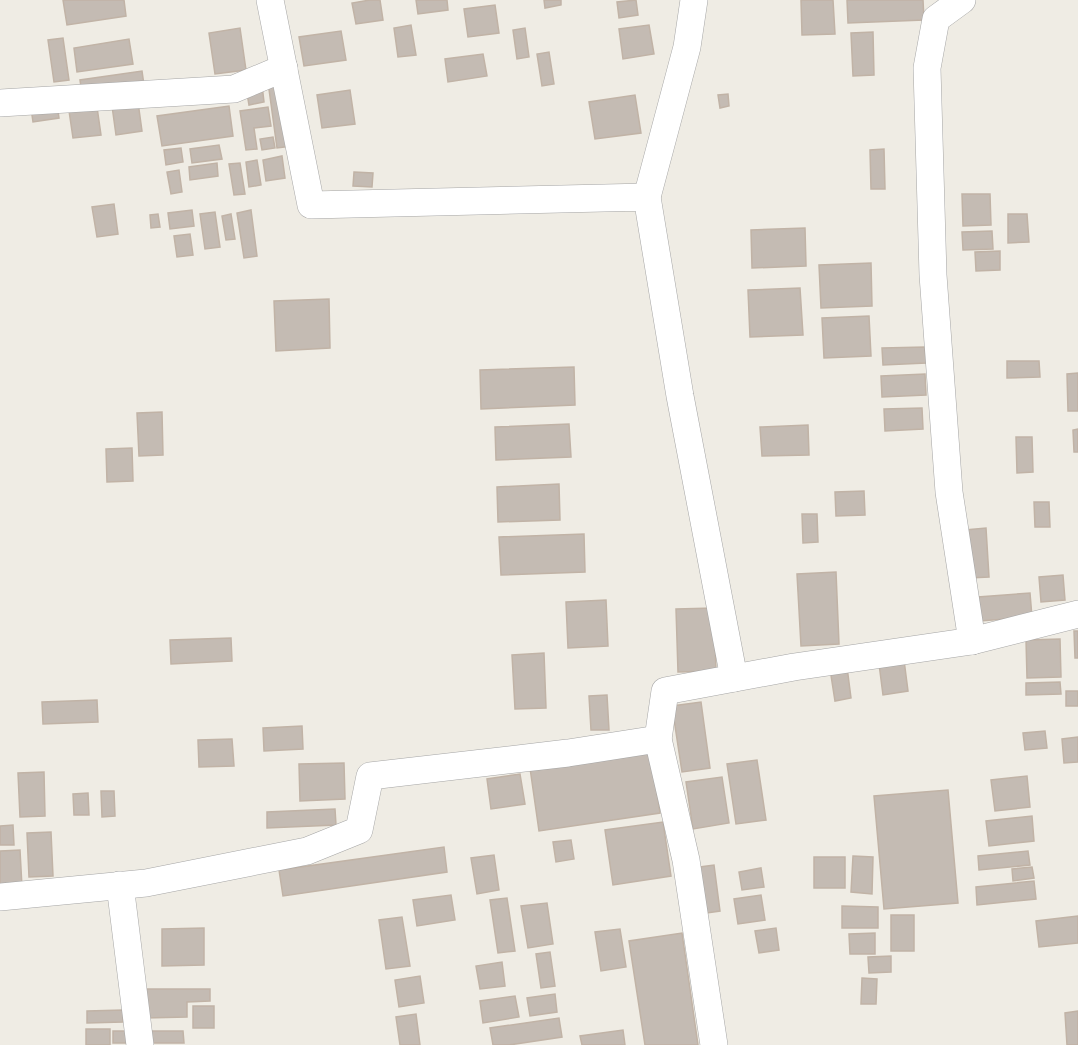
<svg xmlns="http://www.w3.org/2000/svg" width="1078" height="1045" font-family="'DejaVu Sans',sans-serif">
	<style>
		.building { fill: #c4bbb3; stroke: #c1b3a6; stroke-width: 1.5 }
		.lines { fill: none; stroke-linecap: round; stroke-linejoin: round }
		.minor-casing { stroke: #a5a5a5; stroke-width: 28 }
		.minor { stroke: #fff; stroke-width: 27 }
	</style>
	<rect width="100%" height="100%" fill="#efece4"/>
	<g class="building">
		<path d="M63 0H124L126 16 67 25Z"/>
		<path d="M370 0H380L383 20 356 24 352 3Z"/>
		<path d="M416 0H447L448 10 418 14Z"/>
		<path d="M544 0H561V5L545 8Z"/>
		<path d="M636 0 638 15 619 18 617 2Z"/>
		<path d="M801 0H833L835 34 802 35Z"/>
		<path d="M847 0H923L924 20 848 23Z"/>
		<path d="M495 5 499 33 468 37 464 9Z"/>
		<path d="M411 25 416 55 398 57 394 28Z"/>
		<path d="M649 25 654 54 623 59 619 29Z"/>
		<path d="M240 28 246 70 215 74 209 33Z"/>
		<path d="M525 28 529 57 517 59 513 30Z"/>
		<path d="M341 31 346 60 304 66 299 37Z"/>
		<path d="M873 32 874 75 853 76 851 33Z"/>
		<path d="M63 38 69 80 54 82 48 40Z"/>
		<path d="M129 39 133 64 77 72 74 48Z"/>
		<path d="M549 52 554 84 542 86 537 54Z"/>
		<path d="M483 54 487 76 448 82 445 59Z"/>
		<path d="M142 71 144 85 82 94 80 80Z"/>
		<path d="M282 80 292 146 277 148 268 82Z"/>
		<path d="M262 85 264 102 249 105 246 87Z"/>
		<path d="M350 90 355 124 322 128 317 95Z"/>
		<path d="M728 94 729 106 720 108 718 95Z"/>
		<path d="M635 95 641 133 595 139 589 102Z"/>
		<path d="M96 100 101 135 73 138 68 104Z"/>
		<path d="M138 102 142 131 116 135 112 106Z"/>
		<path d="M57 104 59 118 33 122 31 108Z"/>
		<path d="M229 106 233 136 162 146 157 116Z"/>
		<path d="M268 107 271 126 254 128 257 149 246 150 240 111Z"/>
		<path d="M273 137 275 148 262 150 260 139Z"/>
		<path d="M219 145 222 159 192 163 190 149Z"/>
		<path d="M181 148 183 162 166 165 164 150Z"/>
		<path d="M884 149 885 189H871L870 150Z"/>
		<path d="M282 156 285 178 266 181 263 160Z"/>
		<path d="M257 160 261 185 249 187 246 162Z"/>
		<path d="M217 163 218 176 190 180 189 167Z"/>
		<path d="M240 163 245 194 234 195 229 164Z"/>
		<path d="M179 170 182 192 171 194 167 172Z"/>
		<path d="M354 172 373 173 372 187 353 186Z"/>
		<path d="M962 194H990L991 225 963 226Z"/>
		<path d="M114 204 118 234 97 237 92 207Z"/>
		<path d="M192 210 194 226 170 229 168 213Z"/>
		<path d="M251 210 257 256 244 258 237 213Z"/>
		<path d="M215 212 220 247 205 249 200 214Z"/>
		<path d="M158 214 160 227 151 228 150 215Z"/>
		<path d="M231 214 235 239 226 240 222 216Z"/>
		<path d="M1008 214H1027L1029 242 1008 243Z"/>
		<path d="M805 228 806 266 752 268 751 230Z"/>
		<path d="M992 231 993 249 963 250 962 232Z"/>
		<path d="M190 234 193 255 177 257 174 236Z"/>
		<path d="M1000 251V270L976 271 975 252Z"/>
		<path d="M871 263 872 306 821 308 819 265Z"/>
		<path d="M800 288 803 335 750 337 748 290Z"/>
		<path d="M329 299 330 348 276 351 274 301Z"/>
		<path d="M869 316 871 356 824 358 822 318Z"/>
		<path d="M925 347 926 363 883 365 882 348Z"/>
		<path d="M1007 361H1039L1040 377 1007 378Z"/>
		<path d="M574 367 575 405 481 409 480 370Z"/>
		<path d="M1078 373V411H1068L1067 374Z"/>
		<path d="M925 374 926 395 882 397 881 376Z"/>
		<path d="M922 408 923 429 885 431 884 409Z"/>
		<path d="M162 412 163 455 139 456 137 413Z"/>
		<path d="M569 424 571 457 496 460 495 427Z"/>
		<path d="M808 425 809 455 762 456 760 427Z"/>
		<path d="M1078 429V452H1074L1073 430Z"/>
		<path d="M1016 437H1032L1033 472 1017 473Z"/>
		<path d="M132 448 133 481 107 482 106 449Z"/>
		<path d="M559 484 560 520 498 522 497 487Z"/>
		<path d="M864 491 865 515 836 516 835 492Z"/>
		<path d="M1034 502H1049L1050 527H1035Z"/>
		<path d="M802 514H817L818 542 803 543Z"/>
		<path d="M986 528 989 577 969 578 965 530Z"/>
		<path d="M584 534 585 572 501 575 499 537Z"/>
		<path d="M836 572 839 644 801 646 797 574Z"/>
		<path d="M1063 575 1065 600 1041 602 1039 577Z"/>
		<path d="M1030 593 1032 617 980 621 978 597Z"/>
		<path d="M606 600 608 646 568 648 566 602Z"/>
		<path d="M714 608 716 671 678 672 676 609Z"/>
		<path d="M1074 631H1078V658H1075Z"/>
		<path d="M231 638 232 661 171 664 170 640Z"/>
		<path d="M1060 639 1061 677 1027 678 1026 640Z"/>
		<path d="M544 653 546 708 515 709 512 655Z"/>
		<path d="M904 660 908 691 883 695 879 664Z"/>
		<path d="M847 667 851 698 835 701 830 669Z"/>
		<path d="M1060 682 1061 694 1026 695V683Z"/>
		<rect x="1066" y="691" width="12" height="15"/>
		<path d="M607 695 609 730H591L589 696Z"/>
		<path d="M97 700 98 722 43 724 42 702Z"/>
		<path d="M701 702 710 768 682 772 672 706Z"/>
		<path d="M302 726 303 749 264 751 263 728Z"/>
		<path d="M1045 731 1047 748 1025 750 1023 733Z"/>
		<path d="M1078 737V762L1064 763 1062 739Z"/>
		<path d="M232 739 234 766 199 767 198 740Z"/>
		<path d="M651 751 660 813 539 831 530 768Z"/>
		<path d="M757 760 766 820 736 824 727 764Z"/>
		<path d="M344 763 345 799 300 801 299 764Z"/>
		<path d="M44 772 45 816 20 817 18 773Z"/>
		<path d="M520 774 525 804 491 809 487 779Z"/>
		<path d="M1027 776 1030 807 995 811 991 780Z"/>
		<path d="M722 777 729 823 693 829 686 782Z"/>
		<path d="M948 790 958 903 884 909 874 796Z"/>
		<path d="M101 791H114L115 816 102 817Z"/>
		<path d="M88 793 89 815H74L73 794Z"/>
		<path d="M335 809 336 825 267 828V812Z"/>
		<path d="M1032 816 1034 841 989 846 986 821Z"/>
		<path d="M663 822 671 876 613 885 605 830Z"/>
		<path d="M13 825 14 845H0V826Z"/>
		<path d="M51 832 53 876 29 877 27 833Z"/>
		<path d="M571 840 574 859 556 862 553 842Z"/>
		<path d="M444 847 447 872 283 896 279 870Z"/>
		<path d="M20 850 22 887 0 888V851Z"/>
		<path d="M1028 851 1030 865 979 870 978 856Z"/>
		<path d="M494 855 499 890 477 894 471 858Z"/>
		<path d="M853 856 873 857 872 894 851 892Z"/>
		<rect x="814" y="857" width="31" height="31"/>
		<path d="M714 865 720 911 707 913 700 867Z"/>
		<path d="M1032 867 1034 878 1013 881 1012 869Z"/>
		<path d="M761 868 764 887 742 890 739 872Z"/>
		<path d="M1034 881 1036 899 977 905 976 887Z"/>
		<path d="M451 895 455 920 417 926 413 900Z"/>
		<path d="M761 895 765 920 738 924 734 899Z"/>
		<path d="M507 898 515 951 498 953 490 900Z"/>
		<path d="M547 903 553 944 528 948 521 906Z"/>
		<path d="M842 906 878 907V928H842Z"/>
		<rect x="891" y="915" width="23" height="36"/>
		<path d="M1078 916V943L1039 947 1036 921Z"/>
		<path d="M402 917 410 966 386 969 379 920Z"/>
		<path d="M204 928V965L162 966V929Z"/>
		<path d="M776 928 779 950 759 953 755 931Z"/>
		<path d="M620 929 626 967 601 971 595 932Z"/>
		<path d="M682 933 698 1045H645L629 941Z"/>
		<path d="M875 933V954H850L849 934Z"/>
		<path d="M550 952 555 986 541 988 536 954Z"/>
		<path d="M891 956V972L869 973 868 957Z"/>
		<path d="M502 962 505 986 480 989 476 966Z"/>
		<path d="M420 976 424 1003 399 1007 395 980Z"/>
		<path d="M862 978 877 979 876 1004H861Z"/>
		<path d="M145 989H210V1001L187 1002V1017L145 1018Z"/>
		<path d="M555 994 557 1012 530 1016 527 998Z"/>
		<path d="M515 996 519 1017 483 1023 480 1001Z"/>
		<rect x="193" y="1006" width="21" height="22"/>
		<path d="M123 1010V1022L87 1023V1011Z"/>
		<path d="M1078 1011V1045H1067L1065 1013Z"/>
		<path d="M416 1014 420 1045H400L396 1017Z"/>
		<path d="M559 1018 562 1037 509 1045H493L490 1028Z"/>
		<rect x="86" y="1029" width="24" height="16"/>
		<path d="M623 1030 625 1045H582L580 1036Z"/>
		<rect x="113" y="1031" width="18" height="12"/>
		<path d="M149 1031H183L184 1043H149Z"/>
	</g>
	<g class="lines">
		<defs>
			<g id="minor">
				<path d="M270 0 311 205 647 197 680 396 734 678"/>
				<path d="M962 0 936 19 927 68 933 275 949 492 972 641"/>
				<path d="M0 103 234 89 284 68"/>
				<path d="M647 197 687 47 694 0"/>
				<path d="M658 739 665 691 794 667 972 641 1078 614"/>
				<path d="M120 885 140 1045"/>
				<path d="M0 897 146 883 307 851 359 830 370 776 568 753 658 739 686 860 714 1045"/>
			</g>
		</defs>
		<use href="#minor" class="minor-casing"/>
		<use href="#minor" class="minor"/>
	</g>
</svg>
